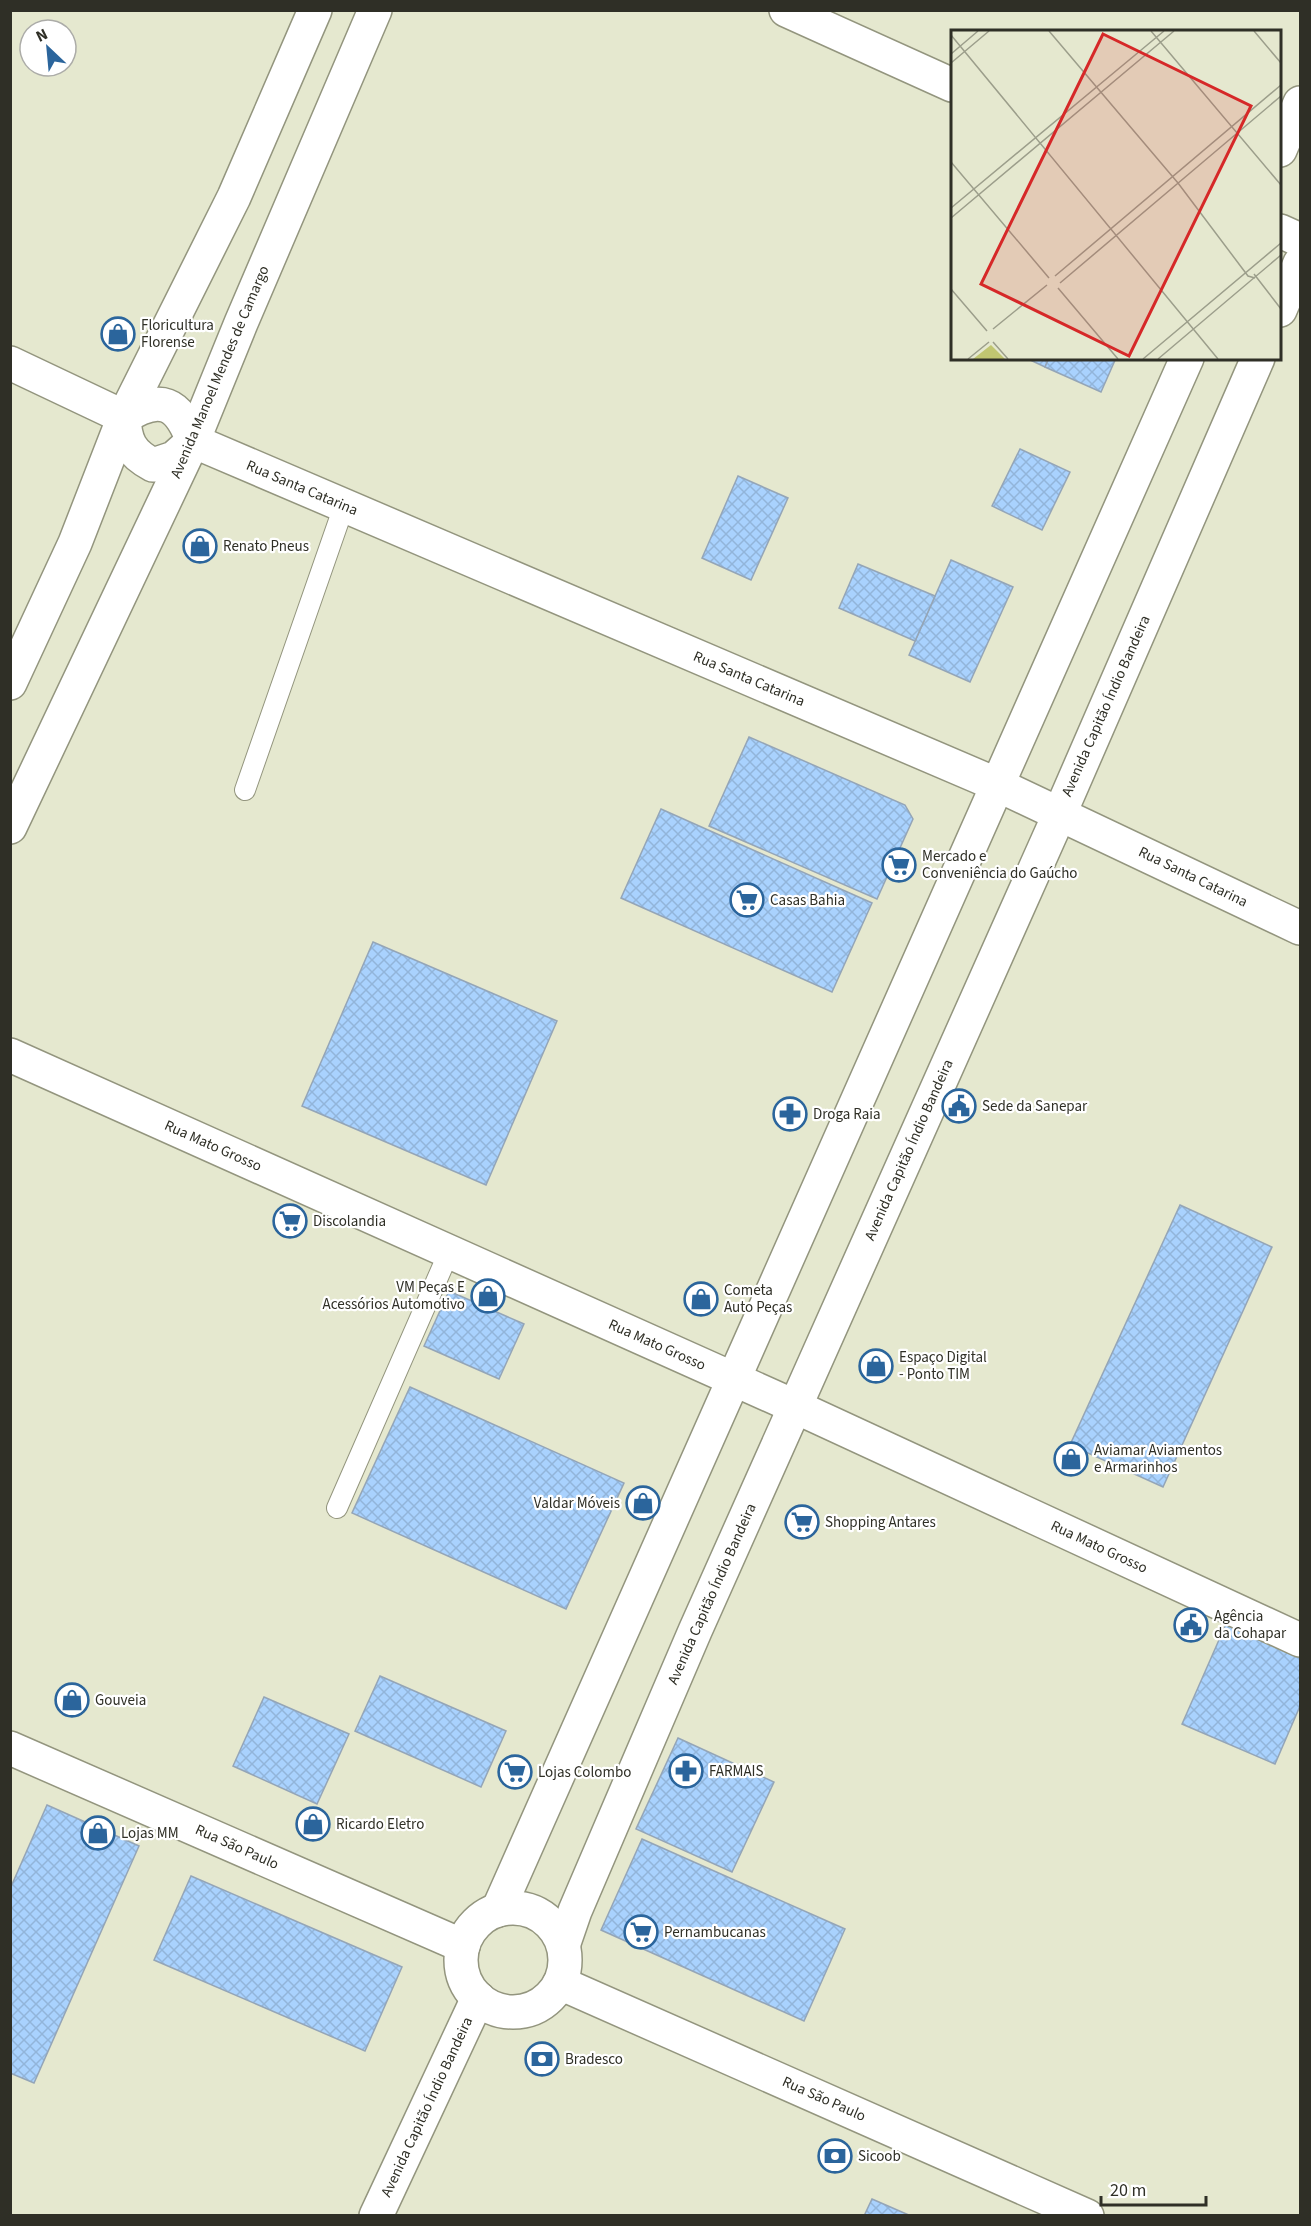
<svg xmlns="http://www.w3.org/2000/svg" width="1311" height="2226" font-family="'Source Sans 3',sans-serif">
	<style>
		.building { fill: url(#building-cross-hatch); stroke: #94a5b7; stroke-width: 1.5 }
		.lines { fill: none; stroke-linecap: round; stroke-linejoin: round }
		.service-casing { stroke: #93957e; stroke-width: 22 }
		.minor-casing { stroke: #93957e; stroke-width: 36 }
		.tertiary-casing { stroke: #93957e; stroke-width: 36 }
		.secondary-casing { stroke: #93957e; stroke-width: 36 }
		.service { stroke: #fff; stroke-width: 20 }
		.minor { stroke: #fff; stroke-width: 33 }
		.tertiary { stroke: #fff; stroke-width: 33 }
		.secondary { stroke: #fff; stroke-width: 33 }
		.labels { text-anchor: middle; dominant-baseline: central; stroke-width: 4.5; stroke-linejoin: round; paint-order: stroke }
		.poi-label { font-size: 15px; fill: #2f2f26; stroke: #fff; text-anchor: start }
		.street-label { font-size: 15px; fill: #2f2f26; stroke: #fff }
		.inset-road { fill: none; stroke: #9c9e8b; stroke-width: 1.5 }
		.view { fill: #d62828; fill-opacity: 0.15; stroke: #d62828; stroke-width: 3 }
		.inset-edge { fill: none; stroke: #2f2f26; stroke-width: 3 }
	</style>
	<defs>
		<pattern id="building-cross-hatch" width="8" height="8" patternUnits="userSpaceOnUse" patternTransform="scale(1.5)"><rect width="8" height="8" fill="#a9d2fe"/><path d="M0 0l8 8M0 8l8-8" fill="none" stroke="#92b5da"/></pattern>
	</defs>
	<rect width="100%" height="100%" fill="#e5e8cf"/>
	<g class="building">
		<path d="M1026 358H1049L1045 367Z"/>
		<path d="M1049 358H1116L1101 392 1045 367Z"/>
		<path d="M1020 449 1070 472 1042 530 992 506Z"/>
		<path d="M738 476 788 498 751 580 702 558Z"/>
		<path d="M951 560 1013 587 970 682 909 655Z"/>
		<path d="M858 564 935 596 915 641 839 608Z"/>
		<path d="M749 737 905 805 913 819 877 899 709 826Z"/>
		<path d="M661 809 872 903 832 992 621 898Z"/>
		<path d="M373 942 557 1021 486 1185 302 1106Z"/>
		<path d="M1180 1205 1272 1247 1163 1487 1070 1445Z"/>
		<path d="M449 1291 524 1324 499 1379 424 1346Z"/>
		<path d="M410 1387 624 1483 566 1609 352 1513Z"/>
		<path d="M1226 1624 1300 1656V1706L1275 1764 1182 1724Z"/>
		<path d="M380 1676 506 1731 481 1787 355 1731Z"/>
		<path d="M264 1697 349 1734 317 1804 233 1766Z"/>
		<path d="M678 1738 774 1782 732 1872 636 1829Z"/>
		<path d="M47 1805 139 1846 34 2083 10 2073V1889Z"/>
		<path d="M642 1839 845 1929 804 2021 601 1930Z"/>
		<path d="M191 1876 402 1967 365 2051 154 1960Z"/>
		<path d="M872 2199 911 2216H864Z"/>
	</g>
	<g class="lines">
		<defs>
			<g id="service">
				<path d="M245 790 344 506"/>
				<path d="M337 1508 449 1252"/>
			</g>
			<g id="minor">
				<path d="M786 10 952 85"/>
				<path d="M10 363 124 417"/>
				<path d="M124 417C161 394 178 402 193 441L998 785 1300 928"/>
				<path d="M124 417C125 441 130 453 153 465L174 458 193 441"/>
				<path d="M10 683 75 543 124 417 234 197 315 10"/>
				<path d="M10 827 193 441 241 323 375 10"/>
				<path d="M10 1055 796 1407 1300 1640"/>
				<path d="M10 1748 463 1946"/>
				<path d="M560 1983 1087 2216"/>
			</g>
			<path id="tertiary" d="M1280 231 1300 240"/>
			<g id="secondary">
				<path d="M1280 150 1300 103"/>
				<path d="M1280 310 1300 263"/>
				<circle cx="513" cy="1960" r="52"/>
				<path d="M498 1910 1187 358"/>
				<path d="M564 1943 575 1911 695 1631 1060 813 1258 358"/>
				<path d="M376 2216 478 1998"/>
			</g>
		</defs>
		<use href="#service" class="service-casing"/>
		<use href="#minor" class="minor-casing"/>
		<use href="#tertiary" class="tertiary-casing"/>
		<use href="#secondary" class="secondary-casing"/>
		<use href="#service" class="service"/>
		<use href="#minor" class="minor"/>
		<use href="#tertiary" class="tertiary"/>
		<use href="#secondary" class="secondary"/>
	</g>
	<defs>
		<symbol id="shop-ring" viewBox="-11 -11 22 22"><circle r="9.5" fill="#fff" stroke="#2b659c" stroke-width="1.5"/><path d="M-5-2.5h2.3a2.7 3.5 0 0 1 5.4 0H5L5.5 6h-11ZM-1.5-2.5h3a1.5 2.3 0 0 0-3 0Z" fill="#2b659c"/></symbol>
		<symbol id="supermarket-ring" viewBox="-11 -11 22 22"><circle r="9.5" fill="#fff" stroke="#2b659c" stroke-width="1.5"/><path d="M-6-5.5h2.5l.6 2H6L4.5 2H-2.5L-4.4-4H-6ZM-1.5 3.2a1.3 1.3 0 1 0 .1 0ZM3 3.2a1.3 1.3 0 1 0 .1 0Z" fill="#2b659c"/></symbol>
		<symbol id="civic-ring" viewBox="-11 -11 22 22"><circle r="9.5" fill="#fff" stroke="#2b659c" stroke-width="1.5"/><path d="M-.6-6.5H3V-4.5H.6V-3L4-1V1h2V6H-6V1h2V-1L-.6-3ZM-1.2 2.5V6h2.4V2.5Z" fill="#2b659c"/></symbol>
		<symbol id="pharmacy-ring" viewBox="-11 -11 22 22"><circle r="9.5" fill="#fff" stroke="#2b659c" stroke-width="1.5"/><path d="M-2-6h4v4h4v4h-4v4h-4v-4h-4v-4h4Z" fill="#2b659c"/></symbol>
		<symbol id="bank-ring" viewBox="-11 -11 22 22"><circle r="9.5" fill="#fff" stroke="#2b659c" stroke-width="1.5"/><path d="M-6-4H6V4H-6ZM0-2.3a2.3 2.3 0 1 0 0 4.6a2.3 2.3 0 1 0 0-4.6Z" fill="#2b659c"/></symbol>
	</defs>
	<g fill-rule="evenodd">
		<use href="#shop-ring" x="99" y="315" width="38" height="38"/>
		<use href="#shop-ring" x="181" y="527" width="38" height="38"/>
		<use href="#supermarket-ring" x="880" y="846" width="38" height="38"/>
		<use href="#supermarket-ring" x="728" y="881" width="38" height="38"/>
		<use href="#civic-ring" x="940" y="1087" width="38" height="38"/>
		<use href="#pharmacy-ring" x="771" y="1095" width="38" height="38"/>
		<use href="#supermarket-ring" x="271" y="1202" width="38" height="38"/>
		<use href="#shop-ring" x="469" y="1277" width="38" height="38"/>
		<use href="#shop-ring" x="682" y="1280" width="38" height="38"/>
		<use href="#shop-ring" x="857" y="1347" width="38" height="38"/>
		<use href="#shop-ring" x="1052" y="1440" width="38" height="38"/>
		<use href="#shop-ring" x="624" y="1484" width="38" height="38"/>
		<use href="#supermarket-ring" x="783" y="1503" width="38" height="38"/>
		<use href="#civic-ring" x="1172" y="1606" width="38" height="38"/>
		<use href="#shop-ring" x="53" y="1681" width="38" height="38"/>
		<use href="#pharmacy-ring" x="667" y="1752" width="38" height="38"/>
		<use href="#supermarket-ring" x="496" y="1753" width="38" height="38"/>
		<use href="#shop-ring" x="294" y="1805" width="38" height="38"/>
		<use href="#shop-ring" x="79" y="1814" width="38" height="38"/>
		<use href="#supermarket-ring" x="622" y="1913" width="38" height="38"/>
		<use href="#bank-ring" x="523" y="2040" width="38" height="38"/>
		<use href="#bank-ring" x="816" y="2137" width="38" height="38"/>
	</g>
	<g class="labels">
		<g class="poi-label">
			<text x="141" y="325">Floricultura<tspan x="141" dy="17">Florense</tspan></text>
			<text x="223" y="546">Renato Pneus</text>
			<text x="922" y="856">Mercado e<tspan x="922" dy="17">Conveniência do Gaúcho</tspan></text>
			<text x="770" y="900">Casas Bahia</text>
			<text x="982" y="1106">Sede da Sanepar</text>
			<text x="813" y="1114">Droga Raia</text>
			<text x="313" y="1221">Discolandia</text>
			<text x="465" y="1287" text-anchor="end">VM Peças E<tspan x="465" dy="17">Acessórios Automotivo</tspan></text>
			<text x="724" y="1290">Cometa<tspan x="724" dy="17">Auto Peças</tspan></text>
			<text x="899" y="1357">Espaço Digital<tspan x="899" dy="17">- Ponto TIM</tspan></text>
			<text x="1094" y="1450">Aviamar Aviamentos<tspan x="1094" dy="17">e Armarinhos</tspan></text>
			<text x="620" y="1503" text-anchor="end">Valdar Móveis</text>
			<text x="825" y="1522">Shopping Antares</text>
			<text x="1214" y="1616">Agência<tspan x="1214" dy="17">da Cohapar</tspan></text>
			<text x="95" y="1700">Gouveia</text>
			<text x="709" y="1771">FARMAIS</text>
			<text x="538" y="1772">Lojas Colombo</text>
			<text x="336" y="1824">Ricardo Eletro</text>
			<text x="121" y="1833">Lojas MM</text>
			<text x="664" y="1932">Pernambucanas</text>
			<text x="565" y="2059">Bradesco</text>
			<text x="858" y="2156">Sicoob</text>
		</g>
		<g class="street-label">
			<text transform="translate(220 372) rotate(-67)">Avenida Manoel Mendes de Camargo</text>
			<text transform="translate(302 488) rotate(23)">Rua Santa Catarina</text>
			<text transform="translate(749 679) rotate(23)">Rua Santa Catarina</text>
			<text transform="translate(1106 706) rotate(-66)">Avenida Capitão Índio Bandeira</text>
			<text transform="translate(1193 877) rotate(26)">Rua Santa Catarina</text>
			<text transform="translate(213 1146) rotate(24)">Rua Mato Grosso</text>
			<text transform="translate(909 1150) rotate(-66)">Avenida Capitão Índio Bandeira</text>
			<text transform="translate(657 1345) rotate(24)">Rua Mato Grosso</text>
			<text transform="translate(1099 1547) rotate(25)">Rua Mato Grosso</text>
			<text transform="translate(712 1594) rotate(-66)">Avenida Capitão Índio Bandeira</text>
			<text transform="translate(237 1847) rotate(24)">Rua São Paulo</text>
			<text transform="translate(824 2099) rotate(24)">Rua São Paulo</text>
			<text transform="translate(427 2107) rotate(-65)">Avenida Capitão Índio Bandeira</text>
		</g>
	</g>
	<g transform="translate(951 30)">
		<rect width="330" height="330" fill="#e5e8cf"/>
		<path d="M40 315 54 329H22Z" fill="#c1c671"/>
		<path class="inset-road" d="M98 1 227 153 297 246 304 248M200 1 330 155M303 1 330 33M0 5 267 329M0 24 27 1M0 33 38 1M0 132 98 248M0 178 213 1M0 188 223 1M303 244 330 279M104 246 330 55M109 253 330 66M107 258 167 329M0 259 36 301M42 299 96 255M42 312 57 329M17 329 38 312M192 329 330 213M207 329 330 225"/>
		<path class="view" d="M152 4 300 76 178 326 30 254Z"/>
		<rect width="330" height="330" class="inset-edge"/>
	</g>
	<rect width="1311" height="2226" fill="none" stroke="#2f2f26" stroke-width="24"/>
	<g transform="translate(48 48) rotate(334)"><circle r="28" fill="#ffffff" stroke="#acaca8" stroke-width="1.5"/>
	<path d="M0-4.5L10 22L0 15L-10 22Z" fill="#2b659c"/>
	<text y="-9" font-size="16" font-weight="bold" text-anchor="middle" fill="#2f2f26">N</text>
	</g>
	<path d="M1101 2196v9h105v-9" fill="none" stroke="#2f2f26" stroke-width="3"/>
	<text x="1110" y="2196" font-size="18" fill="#2f2f26" stroke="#ffffff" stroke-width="4.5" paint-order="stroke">20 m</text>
</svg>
